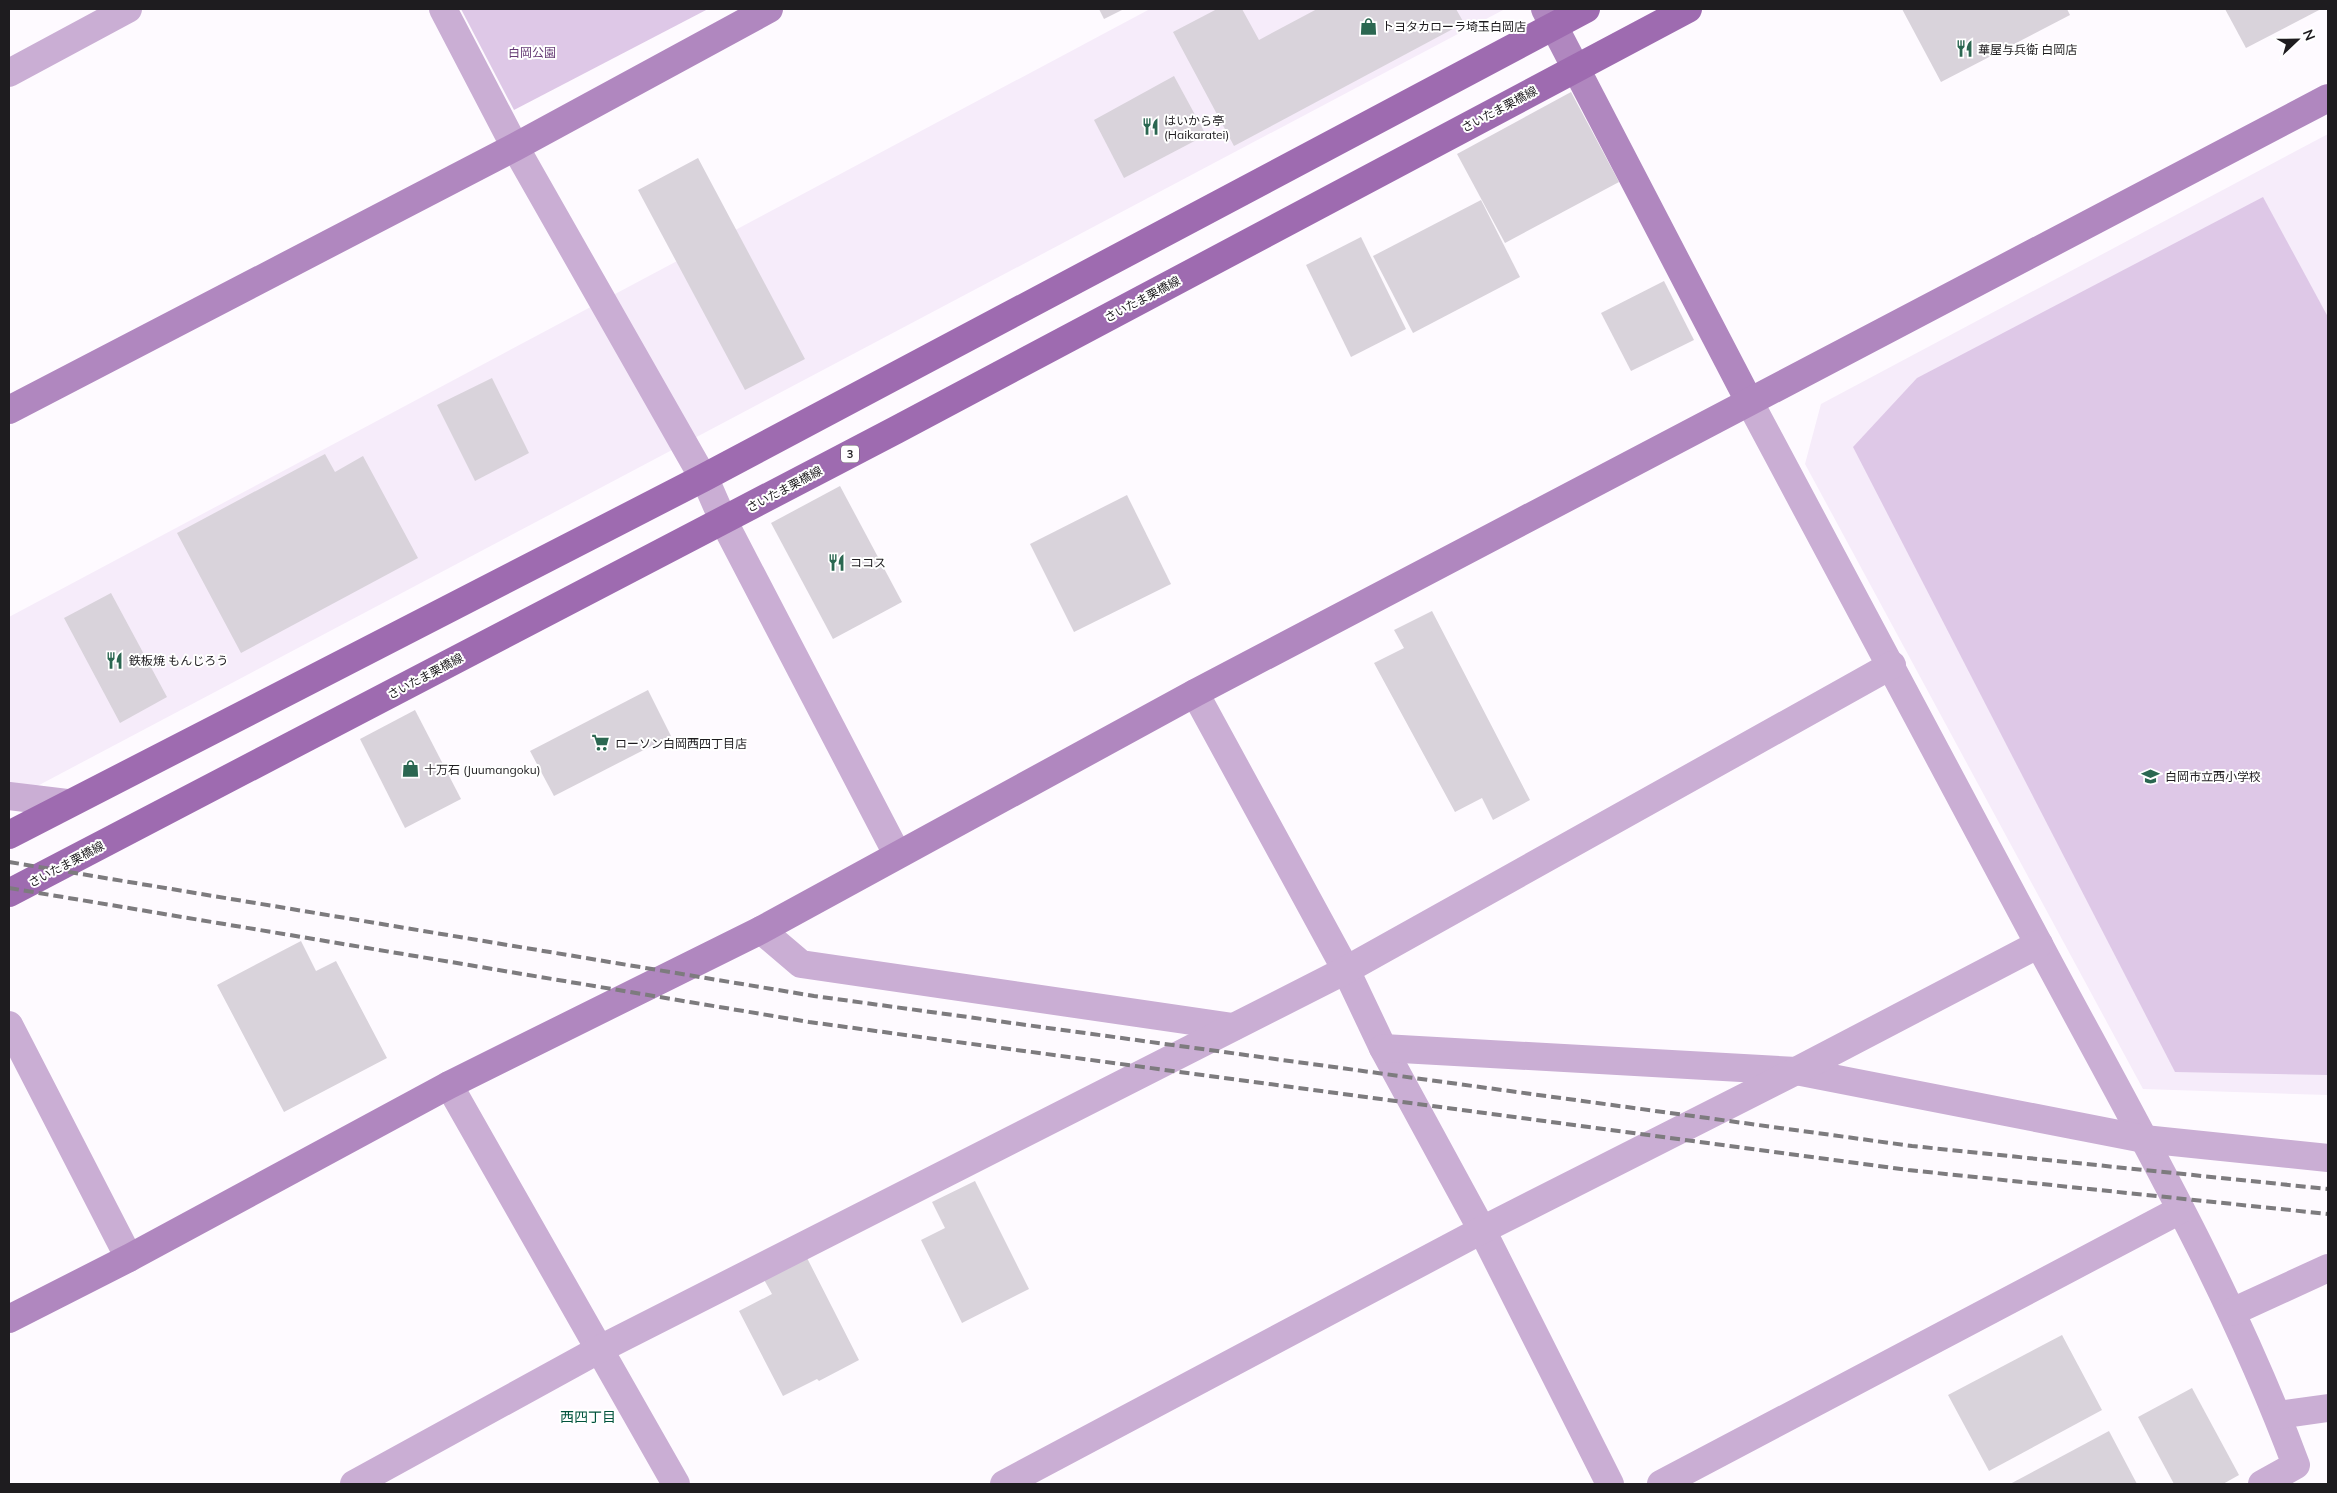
<svg xmlns="http://www.w3.org/2000/svg" width="2337" height="1493" font-family="Mulish,'Noto Sans JP',sans-serif">
	<style>
		.built { fill: #f6ecfa }
		.green { fill: #dec8e7 }
		.building { fill: #d9d3db }
		.lines { fill: none; stroke-linecap: round; stroke-linejoin: round }
		.street { stroke: #caaed4; stroke-width: 28 }
		.secondary { stroke: #b087bf; stroke-width: 28 }
		.primary { stroke: #9e6bb0; stroke-width: 28 }
		.rail { stroke: #7d7b7e; stroke-width: 4; stroke-dasharray: 10 5; stroke-linecap: butt }
		.labels { text-anchor: middle; dominant-baseline: central; stroke-width: 4; stroke-linejoin: round; paint-order: stroke }
		.shield { fill: #fff; stroke: #626062; stroke-width: 1 }
		.shield-label { font-size: 11px; font-weight: bold; fill: #1e1c1f }
		.poi-label { font-size: 12px; fill: #1e1c1f; stroke: #fff; text-anchor: start }
		.park-label { font-size: 12px; fill: #663b75; stroke: #fff }
		.street-label { font-size: 12px; fill: #1e1c1f; stroke: #fff }
		.neighbourhood-label { font-size: 14px; fill: #01533c; stroke: #fff }
	</style>
	<rect width="100%" height="100%" fill="#fefaff"/>
	<g class="built">
		<path d="M1150 9H1505L9 801V617Z"/>
		<path d="M2328 134V1095L2143 1089 1805 464 1821 404Z"/>
	</g>
	<g class="green">
		<path d="M461 9H708L514 110Z"/>
		<path d="M2263 197 2328 317V1075L2175 1072 1853 447 1917 378Z"/>
	</g>
	<g class="building">
		<path d="M1099 9H1124L1104 19Z"/>
		<path d="M1217 9H1242L1259 40 1317 9H1456L1464 23 1234 146 1173 32Z"/>
		<path d="M1902 9H2067L2070 15 1941 82Z"/>
		<path d="M2225 9H2321L2246 48Z"/>
		<path d="M1174 76 1206 135 1124 178 1094 120Z"/>
		<path d="M1571 92 1619 182 1505 243 1457 154Z"/>
		<path d="M698 158 805 359 745 390 638 190Z"/>
		<path d="M1481 200 1520 277 1413 333 1373 256Z"/>
		<path d="M1361 237 1406 329 1351 357 1306 265Z"/>
		<path d="M1664 281 1694 340 1631 371 1601 313Z"/>
		<path d="M492 378 529 453 475 481 437 405Z"/>
		<path d="M325 454 335 472 363 456 418 558 241 653 177 533Z"/>
		<path d="M840 486 902 602 833 639 771 523Z"/>
		<path d="M1127 495 1171 584 1074 632 1030 544Z"/>
		<path d="M111 593 167 697 120 723 64 618Z"/>
		<path d="M1432 611 1530 800 1493 820 1482 798 1455 812 1374 663 1404 648 1394 630Z"/>
		<path d="M648 690 671 736 554 796 530 751Z"/>
		<path d="M415 710 461 799 405 828 360 739Z"/>
		<path d="M301 941 316 971 336 961 387 1058 284 1112 217 985Z"/>
		<path d="M975 1181 1029 1289 962 1323 921 1240 945 1228 932 1202Z"/>
		<path d="M805 1254 859 1360 819 1381 817 1379 783 1396 739 1311 772 1294 762 1276Z"/>
		<path d="M2062 1335 2102 1410 1989 1471 1948 1395Z"/>
		<path d="M2192 1388 2239 1475 2223 1484H2174L2138 1417Z"/>
		<path d="M2109 1431 2137 1484H2010Z"/>
	</g>
	<g class="lines">
		<g class="street">
			<path d="M443 9 515 147 709 488 723 520 897 854"/>
			<path d="M9 73 128 9"/>
			<path d="M1749 401C1850 588 1949 776 2049 963 2137 1127 2231 1290 2296 1465L2262 1484"/>
			<path d="M1195 693 1346 970 1383 1048 1482 1230 1610 1484"/>
			<path d="M9 796 67 803"/>
			<path d="M761 930 801 964 1233 1027"/>
			<path d="M9 1025 129 1258"/>
			<path d="M1383 1048 1796 1071 2144 1139 2328 1158"/>
			<path d="M449 1085 676 1484"/>
			<path d="M2232 1312 2328 1268"/>
			<path d="M2278 1415 2328 1408"/>
			<path d="M354 1484 600 1349 1346 970 1892 665"/>
			<path d="M1004 1484 1482 1230 1796 1071 2039 944"/>
			<path d="M1661 1484 2180 1210"/>
		</g>
		<g class="secondary">
			<path d="M1545 9 1749 401"/>
			<path d="M9 410 515 147 769 9"/>
			<path d="M9 1319 129 1258 449 1085 761 930 1195 693 2328 98"/>
		</g>
		<g class="primary">
			<path d="M9 835 703 478 1586 9"/>
			<path d="M9 893 896 430 1688 9"/>
		</g>
		<g class="rail">
			<path d="M9 862 814 996 1912 1146 2328 1189"/>
			<path d="M9 888 809 1022 1908 1170 2328 1214"/>
		</g>
	</g>
	<defs>
		<symbol id="shop-bare" viewBox="-9 -9 18 18"><path d="M-5-2.5h2.3a2.7 3.5 0 0 1 5.4 0H5L5.5 6h-11ZM-1.5-2.5h3a1.5 2.3 0 0 0-3 0Z" fill="#2b6751" stroke="#fff" stroke-width="2.5" paint-order="stroke"/></symbol>
		<symbol id="restaurant-bare" viewBox="-9 -9 18 18"><path d="M-5-6h1v4h1v-4h1v4h1v-4h1v5L-1.5 .5V6h-2V.5L-5-1ZM5-6V6H3V1.5H1.5Q1.5-4 5-6Z" fill="#2b6751" stroke="#fff" stroke-width="2.5" paint-order="stroke"/></symbol>
		<symbol id="supermarket-bare" viewBox="-9 -9 18 18"><path d="M-6-5.5h2.5l.6 2H6L4.5 2H-2.5L-4.4-4H-6ZM-1.5 3.2a1.3 1.3 0 1 0 .1 0ZM3 3.2a1.3 1.3 0 1 0 .1 0Z" fill="#2b6751" stroke="#fff" stroke-width="2.5" paint-order="stroke"/></symbol>
		<symbol id="school-bare" viewBox="-9 -9 18 18"><path d="M0-5L7-2L0 1L-7-2ZM-4 1L0 2.5L4 1V4Q0 6-4 4Z" fill="#2b6751" stroke="#fff" stroke-width="2.5" paint-order="stroke"/></symbol>
	</defs>
	<g fill-rule="evenodd">
		<use href="#shop-bare" x="1356" y="14" width="25" height="25"/>
		<use href="#restaurant-bare" x="1952" y="36" width="25" height="25"/>
		<use href="#restaurant-bare" x="1138" y="114" width="25" height="25"/>
		<use href="#restaurant-bare" x="824" y="550" width="25" height="25"/>
		<use href="#restaurant-bare" x="102" y="648" width="25" height="25"/>
		<use href="#supermarket-bare" x="588" y="730" width="25" height="25"/>
		<use href="#shop-bare" x="398" y="756" width="25" height="25"/>
		<use href="#school-bare" x="2138" y="764" width="25" height="25"/>
	</g>
	<g class="labels">
		<rect class="shield" x="841" y="445.5" width="18" height="17" rx="4"/>
		<g class="shield-label">
			<text x="850" y="454">3</text>
		</g>
		<g class="poi-label">
			<text x="1382" y="26">トヨタカローラ埼玉白岡店</text>
			<text x="1978" y="49">華屋与兵衛 白岡店</text>
			<text x="1164" y="120">はいから亭<tspan x="1164" dy="14">(Haikaratei)</tspan></text>
			<text x="850" y="562">ココス</text>
			<text x="129" y="660">鉄板焼 もんじろう</text>
			<text x="615" y="743">ローソン白岡西四丁目店</text>
			<text x="424" y="769">十万石 (Juumangoku)</text>
			<text x="2165" y="776">白岡市立西小学校</text>
		</g>
		<g class="park-label">
			<text x="532" y="52">白岡公園</text>
		</g>
		<g class="street-label">
			<text transform="translate(1499 109) rotate(-28)">さいたま栗橋線</text>
			<text transform="translate(1142 299) rotate(-28)">さいたま栗橋線</text>
			<text transform="translate(784 489) rotate(-28)">さいたま栗橋線</text>
			<text transform="translate(425 676) rotate(-28)">さいたま栗橋線</text>
			<text transform="translate(66 864) rotate(-28)">さいたま栗橋線</text>
		</g>
		<g class="neighbourhood-label">
			<text x="588" y="1417">西四丁目</text>
		</g>
	</g>
	<rect width="2337" height="1493" fill="none" stroke="#1e1c1f" stroke-width="20"/>
	<g transform="translate(2297 40) rotate(68)" stroke="#ffffff" stroke-width="4" paint-order="stroke">
	<path d="M0-4L9 19L0 12L-9 19Z" fill="#1e1c1f"/>
	<text y="-8" font-size="14" font-weight="bold" text-anchor="middle" fill="#1e1c1f">N</text>
	</g>
</svg>
